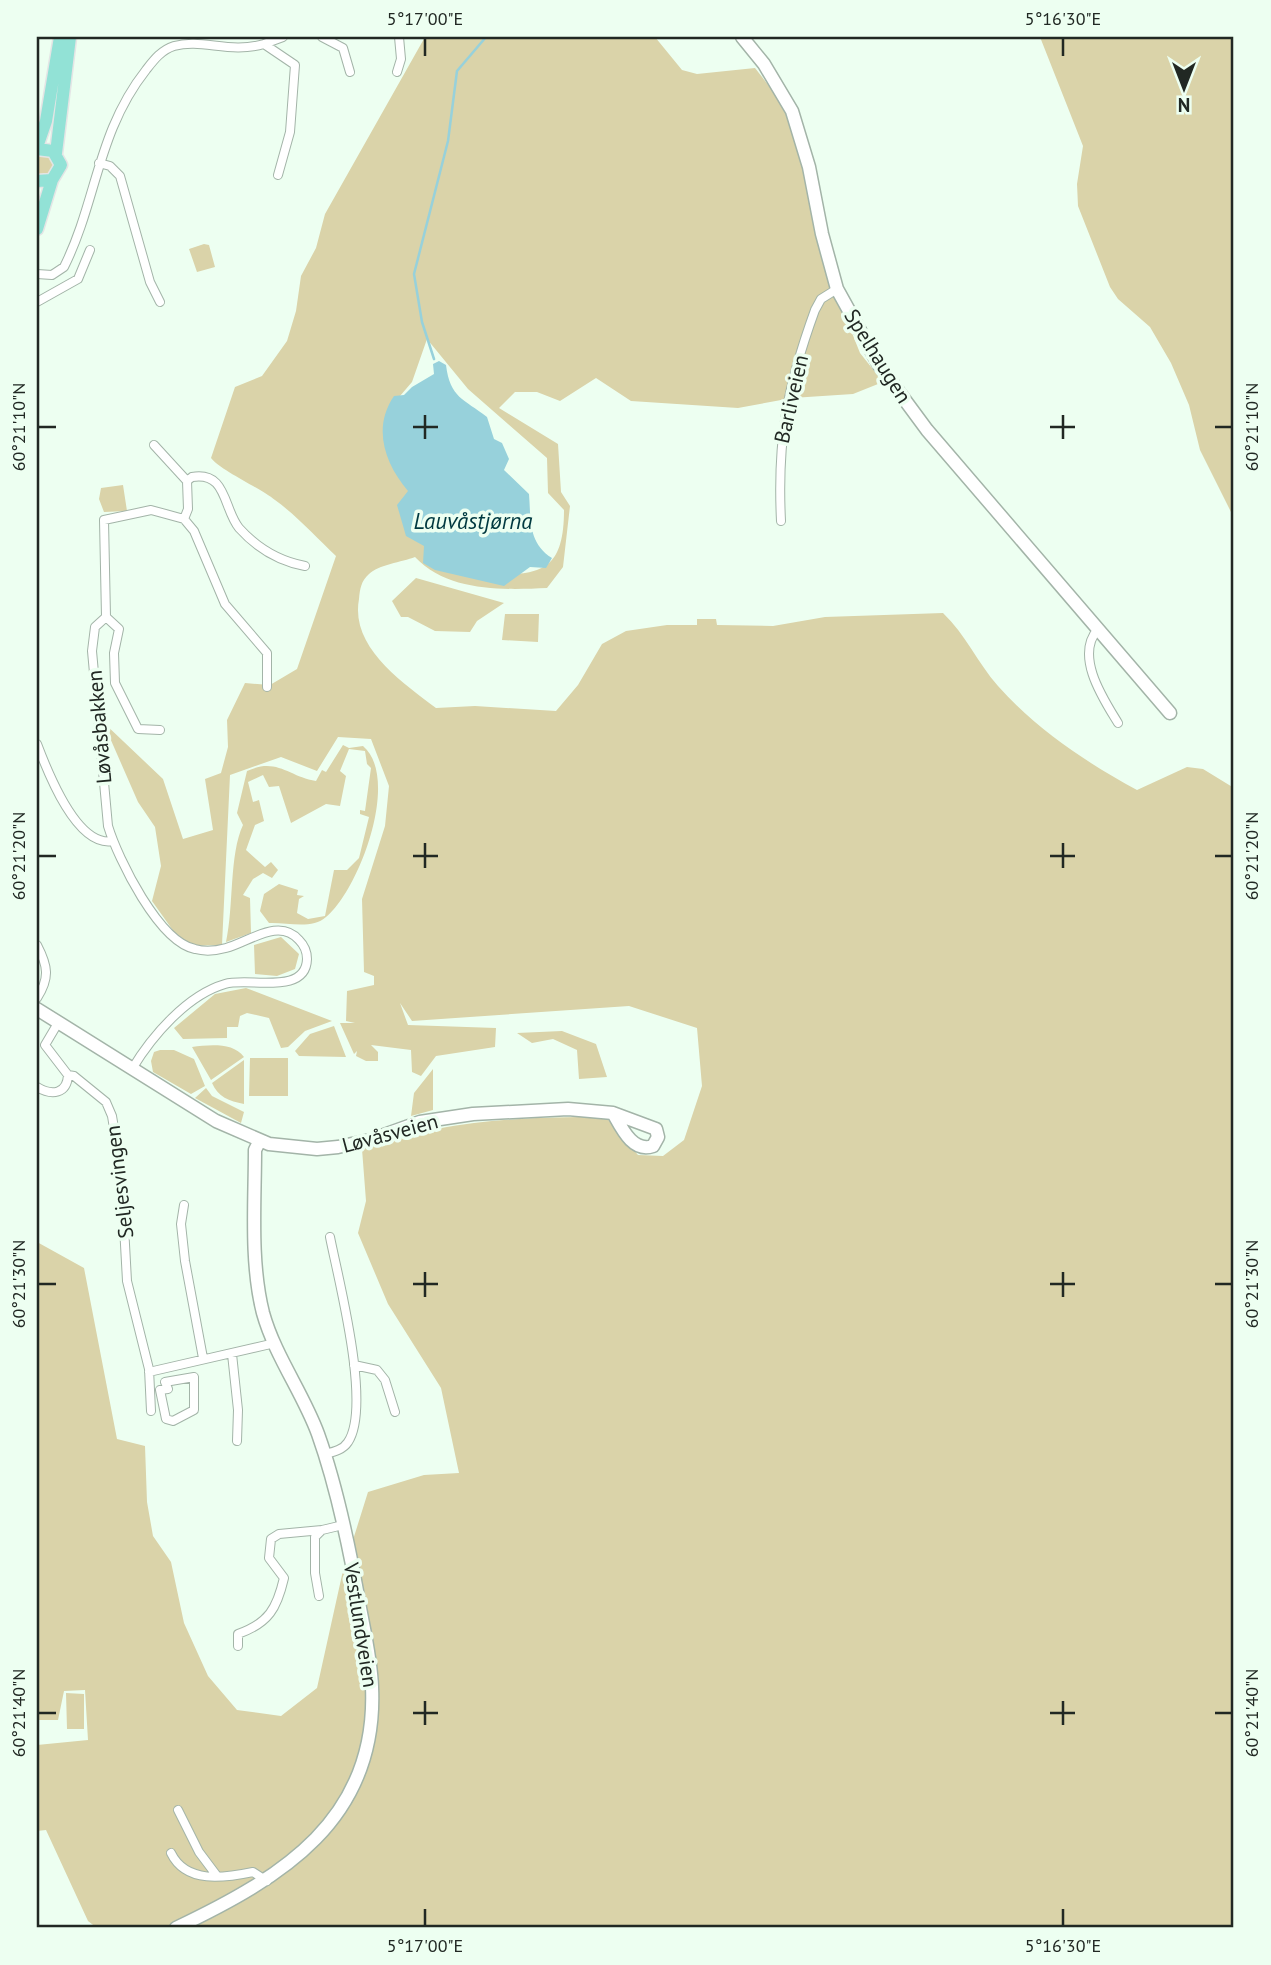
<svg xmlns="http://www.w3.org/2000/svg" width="1271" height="1965" viewBox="0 0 1271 1965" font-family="'PT Sans',sans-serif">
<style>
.green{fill:#dad3a9;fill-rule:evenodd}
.water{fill:#97d1db}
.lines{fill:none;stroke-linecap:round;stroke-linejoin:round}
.stream{stroke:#97d1db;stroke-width:2.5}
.street-casing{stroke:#a3b4a8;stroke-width:10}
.secondary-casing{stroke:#a3b4a8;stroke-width:15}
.primary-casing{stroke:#e4e5e5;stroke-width:15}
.street{stroke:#fff;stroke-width:8}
.secondary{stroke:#fff;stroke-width:12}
.primary{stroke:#92e2d6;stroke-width:12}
.ticks{fill:none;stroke:#212823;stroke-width:2.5}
.labels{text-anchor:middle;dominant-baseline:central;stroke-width:7;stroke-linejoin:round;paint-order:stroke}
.street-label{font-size:21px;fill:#212823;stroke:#edfff1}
.water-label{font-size:23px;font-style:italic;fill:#003940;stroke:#edfff1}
.neatline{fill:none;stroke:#212823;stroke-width:2.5}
.ticks-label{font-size:18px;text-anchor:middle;fill:#212823}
</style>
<rect width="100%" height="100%" fill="#edfff1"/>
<path class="green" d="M425,37h230l27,33 15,4 58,-6 38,49 37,161 30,75 23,29 -30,12 -61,4 -54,10 -107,-7 -35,-23 -36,23 -23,-9h-22l-16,16 59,36 3,48 9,14 -7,61 -16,21c-44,2 -99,4 -132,-31 -13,5 -37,8 -46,17 -8,7 -9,15 -10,25 -9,48 43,83 77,109l39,-2 81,5 22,-26 24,-41 24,-13 41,-6h30v-6h19l1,6 56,1 52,-9 118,-4c23,22 34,49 55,73 38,43 89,77 139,104l50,-23 16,2 31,19v1140h-1137l-9,-7 -42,-91 -9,1v-86l51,-5 -3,-50 -21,1 -6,29h-21v-478l47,26 33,171 28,7 2,56 6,34 18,26 13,61 24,53 29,34 44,6 36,-28 25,-113 26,-83 56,-17 35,-2 -18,-85 -53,-84 -30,-71 8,-32 -4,-52c87,-29 153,-32 244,-32l32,38 25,1 21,-16 18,-54 -5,-58 -68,-22 -217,15 -12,-18 8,22 88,3 -1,19 -59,9 -15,20 -9,-4 -1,-22 -40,-5 7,7v9h-12l-10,-5 1,-5 -3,3 -14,-31h15l-9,-2 1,-30 27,-6v-9l-10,-4 -2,-73 23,-73 4,-40 -18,-47 -33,-2 -21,34 -36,-14 -51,18 -8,170 -38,1 -32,-45 9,-35 -6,-39 -17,-25 -35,-80 60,57 20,60 30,-9 -8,-51 16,-6 7,-26 -1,-27 18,-37 25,2 27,-16 39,-113c-20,-19 -39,-40 -61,-56 -15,-12 -55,-30 -64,-42l24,-71 27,-11 25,-35 9,-30 5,-35 15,-28 9,-34zM427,339l41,50 79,69 1,35 16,17c0,70 -31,63 -87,66l-89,-166 24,-28z
M1040,37h194v481l-34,-68 -11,-45 -18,-42 -21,-36 -32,-28 -8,-12 -32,-81 -1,-22 6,-38z
M45,152l10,11 -6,13 -12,-1v-21z
M204,244l5,1 6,22 -18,5 -8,-23z
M123,485l4,26 -23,1 -5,-13 2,-11z
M416,578l88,25 -27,18 -7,11 -35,-1 -27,-14h-7l-9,-16z
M505,614h34l-1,28 -36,-2z
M343,745l6,3 14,-2c38,32 -4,144 -37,171 -14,13 -40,5 -57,6l-9,-12 4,-17 15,-10 19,6 -1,5 7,1 -5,3 -2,14 11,6 17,-3 9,-46h13l12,-12 10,-41 -9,-3v-4l5,1 6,-43 -4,-4 -2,-13 -16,-2 -9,22 6,5 -6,30 -14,-2 -35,19 -12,-37 -10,1 -6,-12 -15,7 5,20 6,-2 5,21 -9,4 -9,25 19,17 6,-5 7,8 -6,8 -9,-5 -10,6 -10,16 7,3 1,35 -25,9c8,-36 3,-87 17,-117l-6,-12 10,-42c30,-14 42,6 69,10l6,-11 4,2z
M281,937l18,17 -4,15 -18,7 -22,-2 -1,-29z
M246,988l86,33 -27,10 -17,16 -7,1 -12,-30 -22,-5 -7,3 -2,11h-11v11l-44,1 -9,-11 41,-34z
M334,1026l12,31 -47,-1 -4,-5 15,-17z
M562,1031l34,13 11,33 -28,2 -2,-29 -24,-11 -21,4 -15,-10z
M192,1047c17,-2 41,-5 52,10l-33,23z
M160,1050h14l20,9 11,27 -14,8 -38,-22 -2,-11 3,-9z
M250,1058h38v38h-39z
M244,1060v44c-15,-3 -26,-7 -32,-21z
M433,1069v41l-22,6 3,-23z
M206,1088l6,8 32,16 -3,11 -46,-25z
M66,1693l18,1v35h-17z"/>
<path class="water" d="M439,361l7,4c4,33 18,34 41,52l7,22 8,4 7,16 -5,11 25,24c2,26 -1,49 23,64l-6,10 -16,-1 -26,19 -69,-16 -12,-7 1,-17 -18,-10 -9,-31 11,-14c-23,-27 -36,-63 -14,-95l10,-1 8,-8 22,-13 -1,-10z"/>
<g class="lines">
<path class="stream" d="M434,359l-12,-37 -8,-48 34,-133 9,-70 29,-34"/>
<defs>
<path id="street" d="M322,37l21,11 7,24
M264,44l19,-7
M397,72l4,-13 -2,-22
M99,163l11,3 10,10 30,106 10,20
M37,274l15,1 12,-8c33,-66 33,-135 82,-197 7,-9 15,-20 28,-24 28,-8 55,8 90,-2l31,21 -5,67 -12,43
M37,302l41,-23 12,-29
M154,445l33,36
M184,519l10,12 31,73 42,49v34
M781,521c-4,-82 6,-134 34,-211l6,-11 16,-10
M106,617l-11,10 -3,24 16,175c10,33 51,116 87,123 11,3 20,2 31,-1 23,-6 53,-31 73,-8 5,5 8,12 8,19 -1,37 -59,18 -82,25 -38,11 -73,52 -93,85
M106,617l-2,-97 47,-10 33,9 4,-10 -1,-28 5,-4c35,-6 31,31 47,51 18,20 39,33 66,38
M106,617l13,12 -5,24 1,30 23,46 22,1
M1098,629c-24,27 6,71 20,94
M37,744c11,29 40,104 76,97
M37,945c11,21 13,33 0,53
M58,1023l-13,22 23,30 6,1 32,26 6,14 9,55 6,110 22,88 2,42
M37,1087c15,9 30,7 31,-12
M184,1205l-3,19 4,37 18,97
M232,1354l6,56 -1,31
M354,1365l23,5 8,10 10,32
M149,1372l126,-29
M194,1377v33l-21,11 -7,-2 -6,-29 8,-1 -3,-7z
M325,1454c8,-2 18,-4 23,-12 24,-36 -10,-164 -18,-205
M319,1596l-4,-23v-36l7,-7 21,-5
M238,1646v-12c31,-11 39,-26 46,-56l-15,-20 2,-19 8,-5 43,-4
M178,1810l21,42 18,24
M171,1853c15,31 53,25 82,19l14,9"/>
<path id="secondary" d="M742,37l22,27 28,47 17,56 13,67 15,55 42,76 48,65 243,283
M37,1009l179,112 53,23 48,5 21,-2 32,-7 50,-18 53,-8 95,-5 45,4 43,16 2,8 -5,9c-20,7 -31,-17 -40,-33
M176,1928c105,-50 202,-108 196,-241 -1,-27 -7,-53 -12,-79 -10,-58 -22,-118 -42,-174 -15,-41 -43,-78 -55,-121 -13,-51 -8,-111 -8,-163l4,-8"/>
<path id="primary" d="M37,147l9,-26 14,-84
M37,149l16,2 8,14 -9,15 -15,1
M56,153l14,-116
M37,229l15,-49"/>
</defs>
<use href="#street" class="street-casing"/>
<use href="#secondary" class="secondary-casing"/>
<use href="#primary" class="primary-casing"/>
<use href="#street" class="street"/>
<use href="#secondary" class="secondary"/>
<use href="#primary" class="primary"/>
</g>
<path class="ticks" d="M425,38v18M1063,38v18M425,415v24M1063,415v24M38,427h18M413,427h25M1050,427h25M1215,427h17M425,843v25M1063,843v25M38,856h18M413,856h25M1050,856h25M1215,856h17M425,1272v25M1063,1272v25M38,1284h18M413,1284h25M1050,1284h25M1215,1284h17M425,1701v24M1063,1701v24M38,1713h18M413,1713h25M1050,1713h25M1215,1713h17M425,1909v17M1063,1909v17"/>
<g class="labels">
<g class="street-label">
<text transform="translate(878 356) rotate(58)">Spelhaugen</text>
<text transform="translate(791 399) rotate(-77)">Barliveien</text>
<text transform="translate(99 727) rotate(-95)">Løvåsbakken</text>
<text transform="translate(390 1133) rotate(-15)">Løvåsveien</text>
<text transform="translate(119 1182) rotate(-97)">Seljesvingen</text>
<text transform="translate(361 1625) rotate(81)">Vestlundveien</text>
</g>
<g class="water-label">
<text x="473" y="520">Lauvåstjørna</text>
</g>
</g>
<rect width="1271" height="1965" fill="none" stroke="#edfff1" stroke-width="77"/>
<g transform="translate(1184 88) rotate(180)" stroke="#edfff1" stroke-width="5" paint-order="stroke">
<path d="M0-5L12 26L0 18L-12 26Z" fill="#212823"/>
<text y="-10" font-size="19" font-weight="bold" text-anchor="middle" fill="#212823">N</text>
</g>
<rect x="38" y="38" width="1194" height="1888" class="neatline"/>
<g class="ticks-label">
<text x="425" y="25">5°17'00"E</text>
<text x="1063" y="25">5°16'30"E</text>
<text transform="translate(1252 427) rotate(-90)" y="6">60°21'10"N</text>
<text transform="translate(19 427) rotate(-90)" y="6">60°21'10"N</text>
<text transform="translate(1252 856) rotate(-90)" y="6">60°21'20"N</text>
<text transform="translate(19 856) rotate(-90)" y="6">60°21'20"N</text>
<text transform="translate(19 1284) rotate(-90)" y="6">60°21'30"N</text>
<text transform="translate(1252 1284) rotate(-90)" y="6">60°21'30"N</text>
<text transform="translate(19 1713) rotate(-90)" y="6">60°21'40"N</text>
<text transform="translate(1252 1713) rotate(-90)" y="6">60°21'40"N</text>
<text x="425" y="1952">5°17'00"E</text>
<text x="1063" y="1952">5°16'30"E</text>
</g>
</svg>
